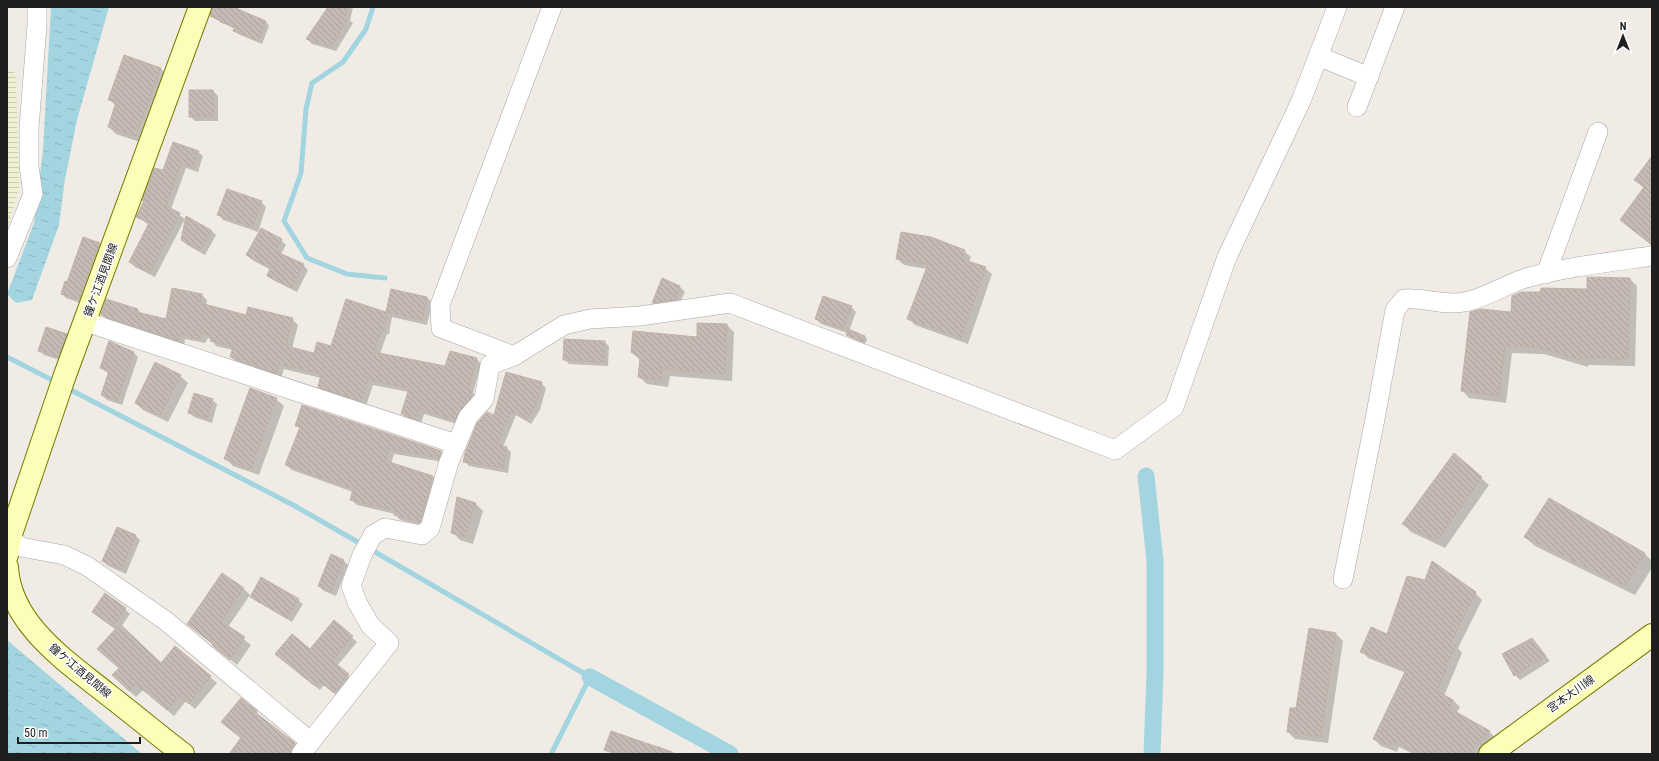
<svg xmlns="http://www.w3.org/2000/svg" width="1659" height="761" viewBox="0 0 1659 761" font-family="'Roboto Condensed','Noto Sans JP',sans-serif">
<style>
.farmland{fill:url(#farmland-rules)}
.water{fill:url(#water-ripples)}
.shadow{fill:#0003}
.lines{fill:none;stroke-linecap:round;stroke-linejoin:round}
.stream{stroke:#a3d5e0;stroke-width:5}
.canal{stroke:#a3d5e0;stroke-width:17}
.building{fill:url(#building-back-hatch);stroke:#c3b2a6}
.minor-casing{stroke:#a6a6a6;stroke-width:20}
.secondary-casing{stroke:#737c00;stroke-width:24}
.minor{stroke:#fff;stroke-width:19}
.secondary{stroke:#fcfdb6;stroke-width:22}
.labels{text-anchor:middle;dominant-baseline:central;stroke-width:3;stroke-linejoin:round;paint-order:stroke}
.street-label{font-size:11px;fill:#1f1f1f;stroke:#fff}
</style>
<defs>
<pattern id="farmland-rules" width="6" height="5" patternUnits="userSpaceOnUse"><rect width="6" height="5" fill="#eff0cf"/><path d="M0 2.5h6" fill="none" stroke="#cccdb1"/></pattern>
<pattern id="water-ripples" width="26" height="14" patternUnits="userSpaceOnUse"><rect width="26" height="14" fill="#a3d5e0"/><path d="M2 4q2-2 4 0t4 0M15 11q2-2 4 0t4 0" fill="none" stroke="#8cb6c0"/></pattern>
<pattern id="building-back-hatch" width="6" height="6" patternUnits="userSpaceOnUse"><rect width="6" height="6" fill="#c5bbb4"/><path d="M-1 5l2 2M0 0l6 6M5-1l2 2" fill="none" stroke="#a9a09a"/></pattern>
</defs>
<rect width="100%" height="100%" fill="#f0ece5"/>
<path class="farmland" d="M7,70l9,3 3,115 -11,38z"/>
<path class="water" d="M51,7h58l-32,113 -12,59 -6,46 -27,75 -16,3 -9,-9 27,-71 9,-73z
M7,640l135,114h-135z"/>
<path class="shadow" d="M212,7h25l4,5 25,10 3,4 -7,18 -24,-10 -3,-5 -20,-10 -4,-3z
M328,7h25l-3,14 3,2 -17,28 -24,-7 -5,-5z
M160,68l7,7 -24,68 -27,-9 -7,-7 7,-21 -7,-7z
M213,91l5,5v25h-23l-5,-5z
M198,152l5,4 -5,16 -12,-4 -15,41 14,10 -30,58 -20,-10 -5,-5 19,-37 -11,-8 25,-45z
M1652,157v89l-30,-26 22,-32 -8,-8z
M261,202l5,5 -8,25 -35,-12 -4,-5z
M186,217l25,13 5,5 -11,20 -18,-10 -5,-5z
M281,240l5,5 -5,9 22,11 5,5 -11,22 -24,-12 -5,-4 3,-6 -19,-10 -5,-5z
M100,244l4,4 -21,56 -17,-6 -4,-4z
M964,251l7,6 -2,5 16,6 7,6 -24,70 -53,-19 -6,-6 18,-50 -23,-4 -7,-6z
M1630,279l7,7 -2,80 -47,-1v2l-44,-13 -32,-1 -6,50 -37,-5 -7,-8 50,-77 29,-20 47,-3z
M663,280l17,7 5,5 -6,12 -22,4 -4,-5z
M391,290l36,7 5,6 -5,22 -35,-8 -3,17h-2l-7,20 66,13 30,-9 5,6 -8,29 4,4 -17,28 -36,-11 -3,10 -13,-5 -6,-5 7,-22 -36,-7 -7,21 -42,-14 -5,-5 2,-9 -37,-9 -3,9 -45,-16 -5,-5 2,-7 -17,-4 -5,-7 -3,-1 -3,5 -20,-4 -1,7 -76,-26 -6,-5 36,-5 4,4 25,6 35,-25 5,5 -1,6 41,10 45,3 6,6 -6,24 23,5 16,-7 55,-34z
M851,307l5,5 -7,19 16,6 2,2 -2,5 -16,-7 -1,-4 -27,-9 -5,-5z
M727,325l7,7 -2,49 -62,-5 -2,11 -21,-3 -8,-7 2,-16 -9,-9 66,-14z
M66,334l5,5 -8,22 -19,-6 -5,-5z
M604,342l5,4 -1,20 -39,-2 -5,-5z
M133,352l5,5 -16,48 -15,-5 -5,-5 7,-21 -8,-6z
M180,376l8,7 -20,39 -25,-12 -7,-7z
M541,383l5,5 -6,22 -9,14 -15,-9 -13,32 4,1 4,4 -3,21 -39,-7 -5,-5 30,-45z
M276,399l8,7 -25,69 -26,-9 -8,-8z
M212,400l5,4 -5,19 -18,-6 -5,-5z
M297,426l144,26 5,5 -2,5 -50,-8 -3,10 42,13 5,5 -13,44 -25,-6 -5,-6 -38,-9 -6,-5 2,-8 -61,-22 -6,-5 14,-36z
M1481,478l8,7 -44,63 -34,-16 -8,-8z
M1550,499l95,55 7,7v7l-17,27 -100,-49 -10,-9z
M476,504l7,7 -10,33 -13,-4 -8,-8z
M136,536l4,4 -14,34 -18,-8 -5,-5z
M343,560l5,5 -12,31 -12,-5 -5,-5z
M243,588l8,8 47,4 5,4 -11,18 -36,-21 -6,-6 -22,32 23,18 -14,20 -49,-41z
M1475,593l7,7 -24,48 4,5 -18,43 9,4 7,7 -4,7 34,18 6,7 -15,15h-68l-14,-7 -2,5 -16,-6 -7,-7 32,-66 -38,-15 -6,-7 26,-16z
M125,609l5,5 -9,13 40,37 14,-17 42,36 -22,26 -9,-8 -12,15 -31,-26 -7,7 -16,-15 -4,-52 -23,-18z
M335,622l22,20 -20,24 16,14 -14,17 -15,-12 -4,5 -39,-32 29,-7z
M1309,630l27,4 7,7 -15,102 -33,-4 -7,-7 9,-22z
M1537,645l13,16 -30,19 -5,-5z
M256,712l6,7 33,25 6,6 -2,4h-69z
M658,746l19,8h-55l35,-6z"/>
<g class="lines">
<path class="stream" d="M373,7l-7,22 -23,33 -31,21 -6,26 -5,64 -17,48 23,37 40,16 38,4
M7,357l51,26
M67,388l228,118 68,39
M370,549l220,128 -39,77"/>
<path class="canal" d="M1146,476l9,85v112l-3,81
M590,677l140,77"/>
</g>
<path class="building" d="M212,7h21l33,14 -8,20 -25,-10 2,-4 -15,-5 1,-2 -11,-4z
M328,7h19l-1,10 2,1 -17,29 -25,-8z
M124,55l37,13 -25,68 -28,-9 8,-25 -8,-2z
M189,90h24l1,26 -25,1z
M173,142l26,9 -6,17 -12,-4 -15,42 14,7 -30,60 -21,-11 20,-39 -13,-6 8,-16 -2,-1 12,-32 9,2z
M1652,156v89l-32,-25 24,-33 -10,-7z
M227,189l35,12 -9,26 -36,-12z
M186,216l25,14 -11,20 -19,-10z
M261,228l21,11 -7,12 29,13 -12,24 -25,-12 3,-8 -24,-13z
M901,232l30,5 34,13 -3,9 24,8 -25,71 -54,-19 21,-55 -32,-5z
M83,237l17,6 -21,57 -18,-6 4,-13 2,1z
M1587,277l43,1 -2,81 -47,-1v2l-45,-13 -31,-1 -6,50 -38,-5 9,-79 11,-3 30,3 1,-16 9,-4h19l1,-4 46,1z
M662,278l18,8 -5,14 -23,3z
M172,288l30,6 -2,9 46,12 2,-8 45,11 -7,28 28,7 3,-11 14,4 15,-47 40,13 5,-23 36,8 -5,23 -35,-8 -3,18 -2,-1 -8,23 71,14 5,-15 27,7 -9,32 4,1 -2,8 -10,11 -5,10 -36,-11 -3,10 -15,-5 8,-26 -41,-8 -7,21 -43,-14 3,-13 -42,-10 -3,9 -46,-16 3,-10 -23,-6 1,-4 -9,-4 -3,6 -19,-5 -2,7 -77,-26 5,-16 32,10 -1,3 29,7z
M823,296l29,10 -9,23 -28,-10z
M697,323l30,1 -2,50 -63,-5 -1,11 -23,-3 2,-19 -9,-6 2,-21 64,6z
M46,327l21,7 -9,23 -20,-6z
M848,329l17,7 -2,6 -17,-7z
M564,339l41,2 -1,21 -41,-2z
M109,341l25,11 -17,49 -16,-6 8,-24 -9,-3z
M155,362l26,13 -21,41 -25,-13z
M506,372l36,10 -6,23 -10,15 -15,-9 -14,34 10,2 -4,21 -40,-6 2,-9 12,-30 10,-11 7,3z
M250,388l27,10 -26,71 -27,-10z
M194,393l19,6 -6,19 -19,-5z
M302,405l139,46 -2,7 -50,-9 -3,12 47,15 -13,46 -26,-7 1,-4 -45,-11 3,-11 -68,-24 15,-38 -5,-1z
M1454,453l28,24 -45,64 -35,-17z
M457,497l19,6 -11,34 -14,-4z
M1549,498l96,55 -20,33 -101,-49z
M117,527l19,8 -15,34 -19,-8z
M331,554l13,6 -13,32 -13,-6z
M1432,561l44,31 -25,51 5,2 -19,46 16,9 -4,8 41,23 -22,23h-49l-27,-13 -2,5 -17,-7 33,-69 -46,-18 11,-25 16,7 20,-58 18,4z
M222,573l22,15 -23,33 24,16 -15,23 -18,-15 1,-1 -26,-20z
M261,577l38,22 -12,19 -37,-21z
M105,593l21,15 -13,19 -21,-15z
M334,620l19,16 -21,25 17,13 -15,19 -15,-12 -4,5 -40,-32 17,-20 18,15z
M120,624l41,39 14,-17 36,30 -22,28 -10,-8 -12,14 -31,-26 -7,7 -17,-16 7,-7 -22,-19z
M1309,628l27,5 -15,104 -34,-5 3,-24h6z
M1532,638l14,18 -32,20 -12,-22z
M241,698l16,13 -1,2 39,30 -5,11h-61l12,-16 -20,-16z
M611,731l61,21 -1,2h-56l-11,-4z"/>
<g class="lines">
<defs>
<path id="minor" d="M1318,56l51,21
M1357,107l38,-100
M7,258l26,-64 -4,-28v-38l8,-103v-18
M1546,274l52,-142
M86,322l370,122
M514,356l-73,-28 -1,-23 112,-298
M7,536l14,11 43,8 23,11 79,55 145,121
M1343,579l32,-160 20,-109 9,-11c19,-2 40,7 60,3 20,-3 42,-18 62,-24 41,-11 84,-16 126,-22
M301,754l88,-111 -19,-18 -12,-21 -7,-18 11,-31 11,-20 12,-7 37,7 8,-7 19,-66 19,-45 16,-18 6,-34 24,-9 50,-31 26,-6 50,-3 90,-13 385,147 59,-43 53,-150 74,-156 36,-94"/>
<path id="secondary" d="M7,555l3,-18 55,-162 135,-368
M7,567c3,57 58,93 99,126 26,20 51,41 77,61
M1490,754l162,-119"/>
</defs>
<use href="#minor" class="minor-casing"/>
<use href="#secondary" class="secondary-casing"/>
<use href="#minor" class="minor"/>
<use href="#secondary" class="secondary"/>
</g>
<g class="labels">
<g class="street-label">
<text transform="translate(101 280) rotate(-70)">鐘ケ江酒見間線</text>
<text transform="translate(80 671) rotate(40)">鐘ケ江酒見間線</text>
<text transform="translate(1571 694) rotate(-36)">宮本大川線</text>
</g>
</g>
<rect width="1659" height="761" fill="none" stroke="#1f1f1f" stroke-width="16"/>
<g transform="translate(1623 36)" stroke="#ffffff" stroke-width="3" paint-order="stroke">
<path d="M0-3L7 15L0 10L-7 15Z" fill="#1f1f1f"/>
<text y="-6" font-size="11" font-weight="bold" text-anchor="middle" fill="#1f1f1f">N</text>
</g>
<path d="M18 737v6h122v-6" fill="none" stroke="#1f1f1f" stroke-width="2"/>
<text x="24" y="737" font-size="12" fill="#1f1f1f" stroke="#ffffff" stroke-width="3" paint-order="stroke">50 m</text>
</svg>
